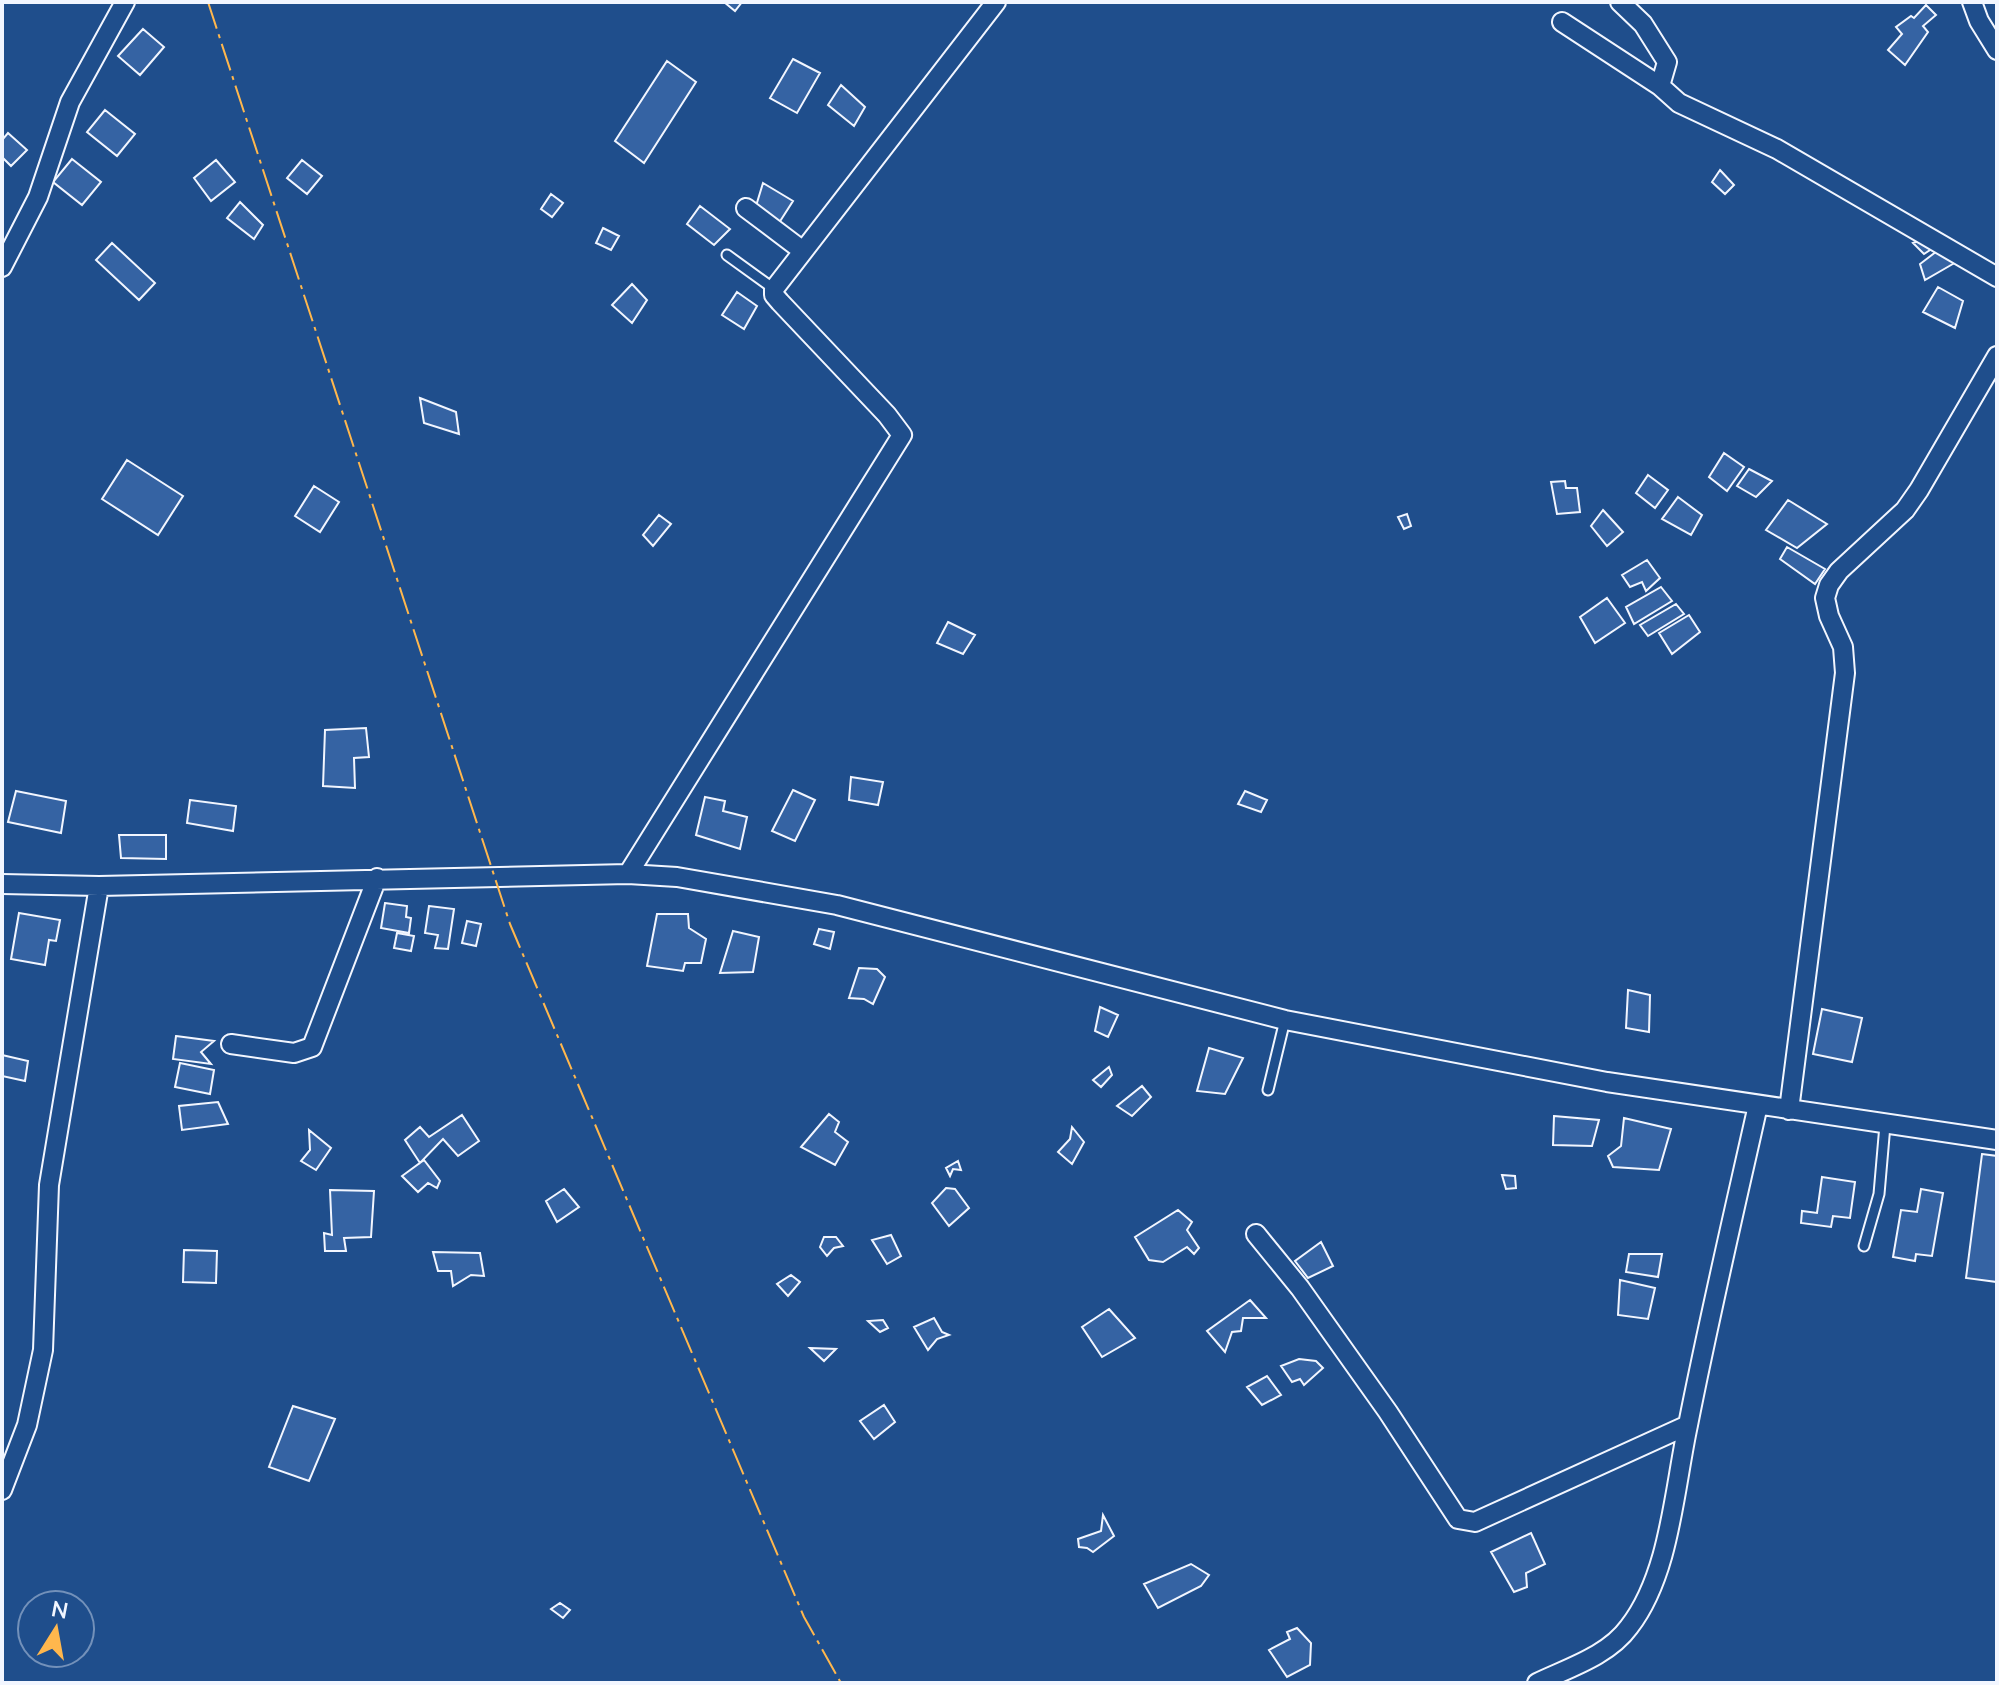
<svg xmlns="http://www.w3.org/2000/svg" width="1999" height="1685" viewBox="0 0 1999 1685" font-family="'Nunito Sans',sans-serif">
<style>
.building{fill:#3563a3;stroke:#f2f6ff;stroke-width:2}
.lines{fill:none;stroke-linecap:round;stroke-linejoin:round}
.lane-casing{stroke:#f2f6ff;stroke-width:13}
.street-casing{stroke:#f2f6ff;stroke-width:22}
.lane{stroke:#1f4e8c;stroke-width:9}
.street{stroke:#1f4e8c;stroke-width:18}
.power{stroke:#ffb74d;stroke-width:2;stroke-dasharray:28 6 4 6;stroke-linecap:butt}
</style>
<rect width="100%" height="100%" fill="#1f4e8c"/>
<path class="building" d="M724,2h18l-7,9z
M1926,5l10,10 -13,11 5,6 -23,33 -17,-15 14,-16 -6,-7 15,-11 3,2z
M143,29l21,18 -24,28 -22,-19z
M793,59l27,14 -23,40 -27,-15z
M667,61l29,21 -52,81 -29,-22z
M841,85l24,22 -11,19 -26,-21z
M105,110l30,24 -18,22 -30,-24z
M8,133l19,17 -16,16 -9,-9v-17z
M72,159l29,23 -19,23 -29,-23z
M216,160l19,22 -24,19 -17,-23z
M302,160l20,16 -15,18 -20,-16z
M1720,170l14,15 -9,9 -13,-12z
M763,183l30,18 -16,25 -21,-20z
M551,194l12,9 -11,14 -11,-8z
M240,202l23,23 -9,14 -27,-21z
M700,206l30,23 -16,16 -27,-21z
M603,228l16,8 -8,14 -15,-7z
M1925,239l8,9 -9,6 -11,-11z
M112,243l43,40 -16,17 -43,-40z
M1941,248l17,13 -33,19 -5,-16z
M632,284l15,16 -15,23 -20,-18z
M1938,287l25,14 -8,27 -32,-16z
M737,292l20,14 -13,23 -22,-14z
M420,398l36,14 3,22 -35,-11z
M1724,453l20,14 -17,24 -18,-14z
M127,460l56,36 -25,39 -56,-36z
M1749,469l23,12 -16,16 -19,-11z
M1648,475l20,15 -13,18 -19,-15z
M1565,481l1,7h11l3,24 -23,2 -6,-32z
M314,486l25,16 -19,30 -25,-16z
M1678,497l24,18 -11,20 -29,-16z
M1788,500l39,24 -30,24 -31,-18z
M1603,510l20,22 -16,14 -16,-20z
M1407,514l4,12 -7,3 -6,-12z
M659,515l12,9 -18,22 -10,-11z
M1787,547l38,22 -10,15 -35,-25z
M1647,560l13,18 -14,13 -4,-9 -12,5 -8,-12z
M1661,587l11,14 -38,23 -8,-17z
M1607,598l18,25 -30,20 -15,-26z
M1676,604l8,10 -36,22 -8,-11z
M1689,615l11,17 -28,22 -13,-21z
M948,622l27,13 -12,19 -26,-11z
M366,728l3,29 -15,1 1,30 -32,-2 2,-56z
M851,777l32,5 -5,23 -29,-5z
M793,790l22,10 -20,41 -23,-10z
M16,791l50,10 -5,32 -53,-11z
M1245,791l22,9 -6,12 -23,-8z
M705,797l20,4 -2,10 24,6 -7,32 -44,-14z
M190,800l46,6 -3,25 -46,-8z
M119,835h47v24l-45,-1z
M385,903l22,3 -1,11 5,1 -2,15 -28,-5z
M429,906l25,3 -6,40 -13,-1 3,-13 -13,-2z
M19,913l41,7 -4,21 -7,-1 -4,25 -34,-6z
M657,914h31l1,14 17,11 -5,24h-16l-2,8 -36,-5z
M467,921l14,3 -5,22 -14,-3z
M819,929l15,3 -4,17 -16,-5z
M733,931l26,6 -6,35 -33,1z
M397,933l17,3 -3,15 -17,-3z
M859,968l18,1 8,8 -12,27 -9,-5 -15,-1z
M1628,990l22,5 -1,37 -23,-4z
M1100,1007l18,8 -10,22 -13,-6z
M1822,1009l40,9 -10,44 -39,-8z
M176,1036l38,5 -13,11 10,12 -38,-5z
M1209,1048l34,10 -18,36 -28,-3z
M2,1055l26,6 -3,20 -23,-5z
M180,1063l34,7 -4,24 -35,-7z
M1109,1067l3,8 -11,12 -8,-7z
M1142,1086l9,11 -19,19 -15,-10z
M218,1102l10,22 -46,6 -3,-24z
M829,1114l10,8 -4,10 13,10 -13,23 -34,-18z
M462,1115l17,26 -21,15 -15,-17 -23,24 -15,-23 15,-13 9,10z
M1554,1116l45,4 -7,26 -39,-1z
M1624,1118l47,11 -12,41 -46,-3 -5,-11 13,-10z
M1072,1127l12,15 -12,22 -14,-12 12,-13z
M309,1130l22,18 -15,22 -15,-9 9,-11z
M1982,1154l15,2v126l-31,-4z
M424,1160l16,21 -3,7 -9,-5 -10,9 -16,-16z
M958,1161l3,9 -8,-1 -3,7 -4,-8z
M1502,1175l13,1 1,12 -10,1z
M1822,1177l33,5 -5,36 -17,-2 -2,11 -30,-4 1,-12 15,2z
M946,1188l9,1 14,19 -20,18 -17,-23z
M564,1189l15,18 -22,15 -11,-21z
M1921,1189l22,4 -11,63 -16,-2 -1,7 -22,-4 8,-47 16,2z
M330,1190l44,1 -3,46 -27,1 2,13h-21l-1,-18 8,2z
M1178,1210l14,12 -5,8 12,18 -5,6 -7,-7 -24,15 -14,-2 -14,-23z
M891,1235l10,21 -14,8 -15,-24z
M824,1237h12l7,9 -9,2 -7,8 -7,-9z
M1321,1242l12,24 -25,12 -13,-17z
M184,1250l33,1 -1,32 -33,-1z
M433,1252l47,1 4,23 -13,-1 -18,11 -2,-15h-13z
M1629,1254h33l-4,23 -32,-5z
M791,1275l9,7 -12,14 -11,-12z
M1620,1280l35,8 -7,31 -30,-4z
M1250,1300l16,18h-23l-2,13 -9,1 -7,20 -18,-21z
M1109,1309l26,29 -33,19 -20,-30z
M934,1318l8,14 7,3 -12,4 -9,11 -14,-23z
M883,1320l5,8 -8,4 -12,-11z
M810,1348l26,1 -12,12z
M1299,1359l17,2 7,7 -19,17 -4,-6 -8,3 -11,-16z
M1267,1376l14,19 -19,10 -15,-18z
M884,1405l11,17 -21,17 -14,-18z
M293,1406l42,13 -26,62 -40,-14z
M1103,1515l11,21 -21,16 -6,-4 -8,-1 -1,-8 23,-8z
M1531,1533l14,31 -19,9 1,14 -13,5 -23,-40z
M1191,1564l18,11 -8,11 -43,22 -14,-24z
M560,1603l10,7 -7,8 -12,-9z
M1297,1628l14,15 -1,22 -23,12 -18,-27 21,-11 -3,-7z"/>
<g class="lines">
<defs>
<path id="lane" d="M727,255l47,34
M1268,1090l17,-70
M1864,1246l15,-52 6,-69"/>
<path id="street" d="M1620,2l23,22 24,38 -7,24
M1972,2l7,19 18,29
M1562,22l98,64 19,17 98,46 220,128
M746,208l57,43
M2,267l36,-70 32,-95 55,-100
M628,874l274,-439 -15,-20 -107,-113 -6,-7v-6l222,-287
M2,884l97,2 529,-12 49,3 160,28 448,115 322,62 390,58
M231,1044l63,9 18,-6 65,-169
M1789,1110l56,-437 -2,-26 -14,-31 -4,-18 4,-13 10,-14 66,-61 14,-20 78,-134
M1256,1234l44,54 88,124 70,107 17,3 213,-97
M2,1490l25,-65 16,-75 6,-165 50,-299
M1537,1683c31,-15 71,-27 92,-56 41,-53 45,-137 59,-202 21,-107 46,-213 70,-320"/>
</defs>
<use href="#lane" class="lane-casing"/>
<use href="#street" class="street-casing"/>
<use href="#lane" class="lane"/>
<use href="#street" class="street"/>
<path class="power" d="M208,2l302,922 294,693 37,66"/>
</g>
<rect width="1999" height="1685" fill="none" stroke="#f2f6ff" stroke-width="8"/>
<g transform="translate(56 1629) rotate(11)"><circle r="38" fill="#1f4e8c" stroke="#7391ba" stroke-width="2"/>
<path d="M0-6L14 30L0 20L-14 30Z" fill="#ffb74d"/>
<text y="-12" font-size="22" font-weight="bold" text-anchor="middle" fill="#f2f6ff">N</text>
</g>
</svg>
